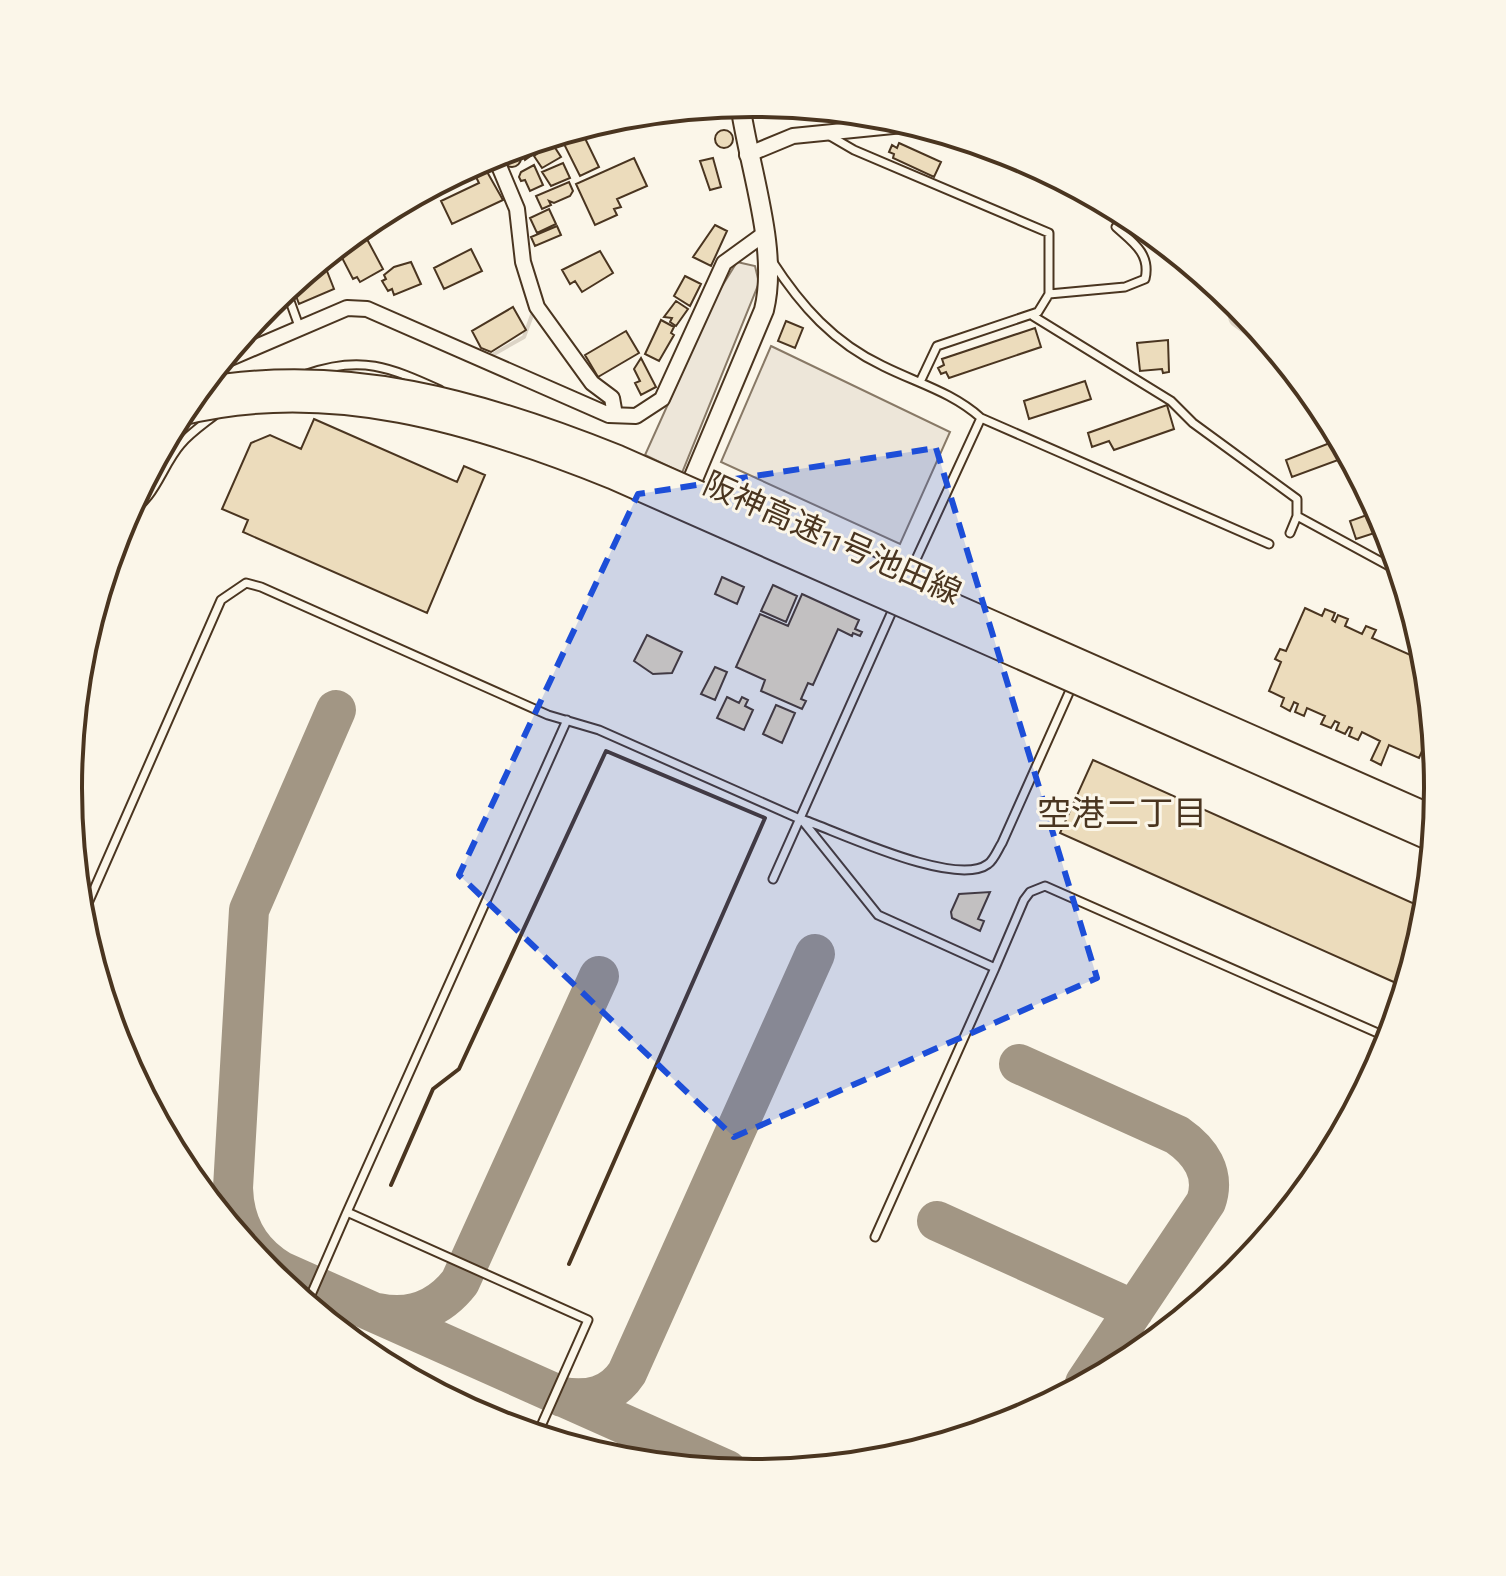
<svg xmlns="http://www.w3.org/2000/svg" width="1506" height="1576" viewBox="0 0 1506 1576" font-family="'Alegreya Sans','Noto Sans JP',sans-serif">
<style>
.green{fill:#ede6d9;stroke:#887966;stroke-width:2}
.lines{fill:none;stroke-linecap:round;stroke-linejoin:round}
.stream{stroke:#dcd4c6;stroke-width:4}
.river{stroke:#dcd4c6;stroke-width:26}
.taxiway{stroke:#a29684;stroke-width:40}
.building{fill:#ecdcbc;stroke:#4a3520;stroke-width:2}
.lane-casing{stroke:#4a3520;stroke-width:11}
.street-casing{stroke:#4a3520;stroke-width:18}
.secondary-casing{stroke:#4a3520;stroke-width:22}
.lane{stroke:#fbf6e9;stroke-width:7}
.street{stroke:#fbf6e9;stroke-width:14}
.secondary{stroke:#fbf6e9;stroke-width:18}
.highway-bridge-casing{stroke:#4a3520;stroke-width:28;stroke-linecap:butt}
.highway-bridge{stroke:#fbf6e9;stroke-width:24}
.wall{stroke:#4a3520;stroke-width:4}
.marked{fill:#1d4ed8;fill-opacity:0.2;stroke:#1d4ed8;stroke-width:6;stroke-dasharray:16 10;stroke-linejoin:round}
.labels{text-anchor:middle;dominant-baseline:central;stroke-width:6;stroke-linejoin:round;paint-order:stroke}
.street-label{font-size:32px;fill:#4a3520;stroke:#fbf6e9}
.neighbourhood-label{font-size:34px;fill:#4a3520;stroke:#fbf6e9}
.rim{fill:none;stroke:#4a3520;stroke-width:4}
</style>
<rect width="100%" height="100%" fill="#fbf6e9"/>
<path class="green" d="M737,262l18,4 4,17 -77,190 -37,-18 74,-164z
M771,346l179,86 -50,112 -179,-82z"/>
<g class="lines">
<path class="stream" d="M1230,298l11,18
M494,354l30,-17 8,-22"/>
<path class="river" d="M1241,316l17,12"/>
<path class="taxiway" d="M1019,1064l158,71c23,16 39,38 29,67l-121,181
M233,1188c1,36 17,65 48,83l446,199
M228,1214l5,-26 16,-278 87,-200
M937,1221l197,89
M378,1313c33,7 62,-5 82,-31l139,-306
M562,1397c26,4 49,0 65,-24l188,-419"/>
</g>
<path class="building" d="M580,128l19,39 -19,9 -21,-42z
M715 139a9 9 0 1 1 18 0a9 9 0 1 1-18 0Z
M533,142l6,8 -14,10 -5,-14z
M552,143l9,14 -19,11 -8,-12z
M899,143l42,19 -7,15 -41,-19 1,-4 -5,-2 3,-7 5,3z
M503 158a9 9 0 1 1 18 0a9 9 0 1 1-18 0Z
M634,158l13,28 -30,13 4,8 -7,2 3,6 -22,10 -19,-41z
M713,158l8,29 -11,3 -10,-29z
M563,163l7,15 -19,8 -9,-14z
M534,165l9,20 -13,6 -5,-11 -4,1 -2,-4 2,-5z
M486,170l17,30 -51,24 -11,-23 38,-18 -4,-8z
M569,182l4,9 -3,5 -16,7 -5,-2 2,4 -9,4 -6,-13z
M549,209l7,15 -19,9 -7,-15z
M715,225l12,6 -16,35 -18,-9z
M557,226l4,9 -26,11 -4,-9z
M361,228l22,41 -23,13 -3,-5 -4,2 -16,-31z
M471,249l11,22 -38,18 -10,-21z
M600,251l13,22 -31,19 -7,-11 -5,3 -8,-14z
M411,262l10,22 -27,11 -2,-6 -4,2 -6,-10 4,-2 -2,-4 10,-8z
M325,266l9,23 -35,15 -7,-19z
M685,276l16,8 -11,22 -16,-10z
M676,301l12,8 -12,17 -6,-4 2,-4 -8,-1z
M513,307l13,23 -35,22 -10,-4 -9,-17z
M661,320l13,7 -3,6 3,2 -15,26 -14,-7z
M786,321l17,7 -8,20 -17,-7z
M1035,328l6,19 -92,31 -3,-6 -5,2 -3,-6 6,-3 -2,-6z
M626,331l13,22 -41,24 -13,-22z
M1168,340l1,32 -6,1 -1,-4 -22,2 -3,-28z
M641,358l15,29 -15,8 -6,-12 5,-2 -6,-12z
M1085,381l6,18 -62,20 -5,-18z
M1167,405l7,24 -60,21 -5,-9 -17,6 -4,-14z
M314,419l143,63 7,-16 21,9 -58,138 -184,-81 5,-12 -26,-11 29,-66 19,-8 31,14z
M1340,439l9,17 -57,21 -6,-17z
M1378,511l9,18 -31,10 -6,-18z
M722,577l22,10 -7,17 -22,-10z
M773,585l24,11 -11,26 -25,-11z
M802,594l57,26 -4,9 7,3 -2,4 -7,-3 -1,3 -14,-7 -25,56 -5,-2 -7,16 5,2 -4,8 -41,-18 4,-11 -29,-13 24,-53 28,12z
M1305,608l17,8 3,-7 10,4 -3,7 3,2 3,-7 10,4 -3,7 17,8 4,-8 10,4 -4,8 45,20 3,-7 4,2 8,75 -13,30 -30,-13 -8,20 -10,-5 9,-19 -18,-9 -4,8 -9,-4 3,-8 -3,-1 -4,7 -9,-4 3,-7 -4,-2 -4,7 -10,-4 4,-8 -18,-8 -3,8 -9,-4 3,-8 -4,-2 -4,9 -9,-5 3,-8 -15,-7 12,-29 -6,-3 5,-10 6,2z
M647,635l35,17 -10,21 -19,1 -19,-13z
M715,667l12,5 -12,28 -14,-6z
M727,697l12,6 3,-6 6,3 -3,6 8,4 -9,20 -27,-12z
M776,705l19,8 -13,30 -19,-9z
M1093,760l333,149 -21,78 -345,-154z
M990,892l-12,27 6,2 -4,10 -28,-13 -1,-6 8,-18z"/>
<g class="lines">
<defs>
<path id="lane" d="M830,136l24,14 195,83v61l-11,18 -101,34 -17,36
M772,261c29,45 62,82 111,105 34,17 69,26 98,52l288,126
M286,290l14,39
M1049,294l76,-7 20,-8c6,-25 -12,-37 -29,-52
M1033,316l138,85 22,22 104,76v17l-7,17
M307,374c54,-19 82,-7 133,16
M126,515c30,-16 35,-48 55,-71 9,-11 24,-21 35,-30
M1297,516l103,56
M906,581l75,-163
M804,820c37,13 152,68 184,44 6,-4 10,-15 14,-21l70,-157
M773,879l121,-272
M81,919l140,-319 25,-17 15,4 287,128 51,15 203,90 76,95 117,53 29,-68 6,-8 15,-6 344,152
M875,1237l120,-269
M307,1304l40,-92
M537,1435l51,-115 -241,-108 220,-492"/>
<path id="street" d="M494,154l23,55 6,53 14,45 55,76 20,15 3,17
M747,155l46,-19 120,-12
M221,362l126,-54 20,1 242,106 27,1 26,-17 62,-136 40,-29"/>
<path id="secondary" d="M685,498l79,-188c15,-61 -15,-142 -24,-206"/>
</defs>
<use href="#lane" class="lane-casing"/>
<use href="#street" class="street-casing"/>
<use href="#secondary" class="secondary-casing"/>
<use href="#lane" class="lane"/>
<use href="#street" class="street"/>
<use href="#secondary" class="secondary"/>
<defs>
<path id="highway-bridge" d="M197,391c148,-27 284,12 421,67l817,361
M180,413c148,-37 295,8 432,63l821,363"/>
</defs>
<use href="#highway-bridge" class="highway-bridge-casing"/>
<use href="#highway-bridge" class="highway-bridge"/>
<path class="wall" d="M391,1185l42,-96 26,-20 147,-318 159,67 -196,446"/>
</g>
<path class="marked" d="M936,448l161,530 -363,159 -275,-262 179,-381z"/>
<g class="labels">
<g class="street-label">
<text transform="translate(832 539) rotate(24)">阪神高速11号池田線</text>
</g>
<g class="neighbourhood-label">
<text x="1122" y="815">空港二丁目</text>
</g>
</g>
<path d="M0 0H1506V1576H0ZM82 788a671 671 0 1 1 1342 0a671 671 0 1 1-1342 0Z" fill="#fbf6e9" fill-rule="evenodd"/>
<path class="rim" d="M82 788a671 671 0 1 1 1342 0a671 671 0 1 1-1342 0Z"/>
</svg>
